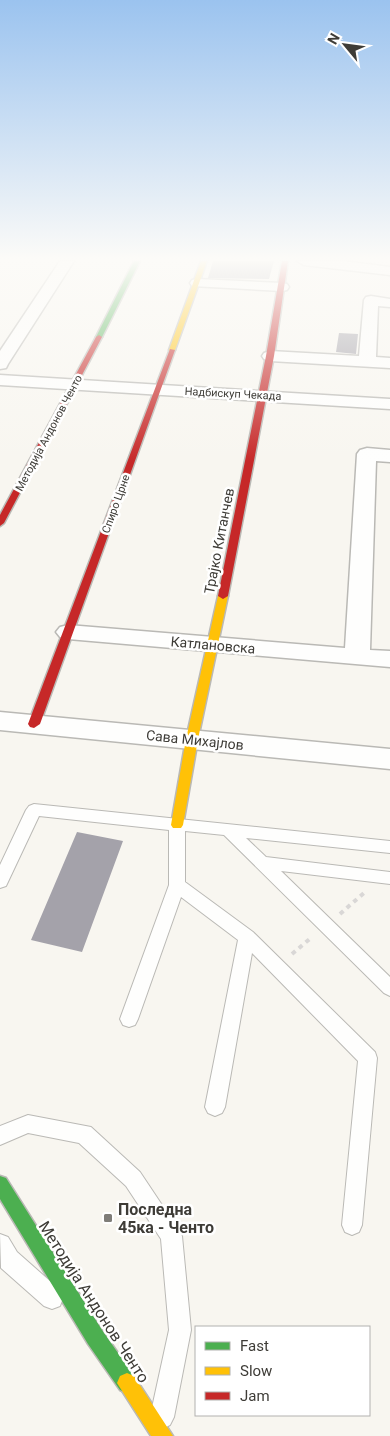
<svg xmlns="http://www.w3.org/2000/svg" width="390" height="1436" viewBox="0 0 390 1436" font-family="Roboto,sans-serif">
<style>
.building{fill:#a4a2aa}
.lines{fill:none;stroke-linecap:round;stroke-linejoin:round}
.lane-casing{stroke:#bab9b5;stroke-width:2}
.street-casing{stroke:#bab9b5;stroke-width:3}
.fast-casing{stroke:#bab9b5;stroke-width:3}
.slow-casing{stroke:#bab9b5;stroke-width:3}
.jam-casing{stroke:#bab9b5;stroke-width:3}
.path{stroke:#d9d7d6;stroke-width:4;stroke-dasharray:4.5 4.5;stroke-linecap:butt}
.lane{fill:#fefefd;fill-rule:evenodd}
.street{fill:#fefefd;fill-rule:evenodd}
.fast{fill:#4caf50;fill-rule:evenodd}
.slow{fill:#ffc107;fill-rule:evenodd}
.jam{fill:#c62828;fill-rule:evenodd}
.poi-dot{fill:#7f7d78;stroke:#fff;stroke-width:2}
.labels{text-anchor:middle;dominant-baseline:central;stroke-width:5;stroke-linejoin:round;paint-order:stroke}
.far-street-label{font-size:11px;fill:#3e3c37;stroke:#fff}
.street-label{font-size:14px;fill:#3e3c37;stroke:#fff}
.near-poi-label{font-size:16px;font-weight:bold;fill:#3e3c37;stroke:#fff;text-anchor:start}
.near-street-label{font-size:16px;fill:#3e3c37;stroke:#fff}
</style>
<rect width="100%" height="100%" fill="#f8f6f0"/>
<path class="building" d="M213,261h61l-5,18 -61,-1z
M339,333l19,1 -2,20 -20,-2z
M77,832l46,9 -41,111 -51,-12z"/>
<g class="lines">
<defs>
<path id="lane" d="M34,804l356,37v12l-144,-15 20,19 124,15v12l-109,-13 109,106v19l-6,-3 -160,-158 -39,-4v51l68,50 122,120 2,6 -15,167 -3,7 -7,3 -7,-3 -3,-7 16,-164 -106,-108 -27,154 -3,6 -7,3 -7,-3 -3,-6 33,-167 -57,-43 -43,122 -3,6 -6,2 -6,-2 -3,-6 49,-134v-55l-130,-14 -33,70 -6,2v-23l26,-55 3,-4z
M28,1115l63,12 49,45 38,57 4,7 9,94 -17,87 -4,8 -8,4 -8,-4 -4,-8 19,-87 -8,-91 -35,-53 -47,-43 -51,-10 -28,12v-19z
M0,1234l8,3 9,15 43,38 3,8 -3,8 -8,3 -8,-3 -43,-38z"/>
<path id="street" d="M60,261h14l-66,103 -2,4 -6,1v-18z
M297,261h46l47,6v8l-86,-10z
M197,279l85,4 5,1 2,3 -2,3 -5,1 -90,-5 -2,-3 2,-3z
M371,296l19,3v8l-12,-1 -2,51 14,1v10l-120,-7 -6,-2 -2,-3 2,-3 6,-2 89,5 5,-56 2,-3z
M0,375l390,24v10l-390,-24z
M367,448l23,2v12l-14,-1 -6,189 20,1v16l-322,-28 -8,-2 -4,-5 4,-5 8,-2 277,23 12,-194 3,-4z
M0,712l390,37v20l-390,-39z"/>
<path id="fast" d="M134,261h6l-38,76 -5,1 -1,-1z
M0,1176l6,2 96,152 32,46 3,7 -3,7 -7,3 -7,-3 -32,-46 -88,-145z"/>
<path id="slow" d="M201,261h6l-32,89 -5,1 -1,-1z
M223,593l5,3 -30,143 -15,86 -2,3h-8l-2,-3 15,-86 32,-143z
M127,1373l7,3 39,60h-22l-34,-53 3,-7z"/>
<path id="jam" d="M282,261h6l-14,95 -46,240 -5,3 -5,-3 48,-240z
M99,335l3,2 -98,186 -4,3v-11l96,-178z
M170,349l5,1 -135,374 -6,4 -4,-1 -2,-3z"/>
</defs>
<use href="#lane" class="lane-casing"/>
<use href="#street" class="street-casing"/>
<use href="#fast" class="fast-casing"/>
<use href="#slow" class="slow-casing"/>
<use href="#jam" class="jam-casing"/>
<path class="path" d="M340,914l25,-22
M292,954l20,-17"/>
<use href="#lane" class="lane"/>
<use href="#street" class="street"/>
<use href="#fast" class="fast"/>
<use href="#slow" class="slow"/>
<use href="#jam" class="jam"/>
</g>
<linearGradient id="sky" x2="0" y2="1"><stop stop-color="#9bc3ef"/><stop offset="0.56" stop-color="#fcfbf8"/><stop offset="1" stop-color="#fcfbf8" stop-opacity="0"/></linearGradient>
<rect width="390" height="462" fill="url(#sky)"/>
<rect class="poi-dot" x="103" y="1213" width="10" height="10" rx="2.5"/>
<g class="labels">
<g class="far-street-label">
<text transform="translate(233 394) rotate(3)">Надбискуп Чекада</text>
<text transform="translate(49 433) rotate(-62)">Методија Андонов Ченто</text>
<text transform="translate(116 504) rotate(-70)">Спиро Црне</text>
</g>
<g class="street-label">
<text transform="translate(219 541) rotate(-79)">Трајко Китанчев</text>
<text transform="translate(213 645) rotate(5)">Катлановска</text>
<text transform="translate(195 740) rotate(6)">Сава Михајлов</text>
</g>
<g class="near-poi-label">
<text x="118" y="1209">Последна<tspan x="118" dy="18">45ка - Ченто</tspan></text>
</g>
<g class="near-street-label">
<text transform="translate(94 1302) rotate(57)">Методија Андонов Ченто</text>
</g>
</g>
<rect x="195" y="1326" width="175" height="90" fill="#ffffff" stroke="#b2b1af"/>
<rect x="205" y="1342" width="25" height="8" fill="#4caf50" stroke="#b2b1af"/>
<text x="240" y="1351" font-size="15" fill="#3e3c37">Fast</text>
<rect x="205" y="1367" width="25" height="8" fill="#ffc107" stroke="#b2b1af"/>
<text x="240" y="1376" font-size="15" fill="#3e3c37">Slow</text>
<rect x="205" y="1392" width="25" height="8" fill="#c62828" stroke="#b2b1af"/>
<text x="240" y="1401" font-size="15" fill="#3e3c37">Jam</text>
<g transform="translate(345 45) rotate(299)" stroke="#ffffff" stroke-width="4" paint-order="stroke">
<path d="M0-4L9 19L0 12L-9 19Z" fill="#3e3c37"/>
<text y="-8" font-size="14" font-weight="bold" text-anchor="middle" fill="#3e3c37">N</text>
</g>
</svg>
